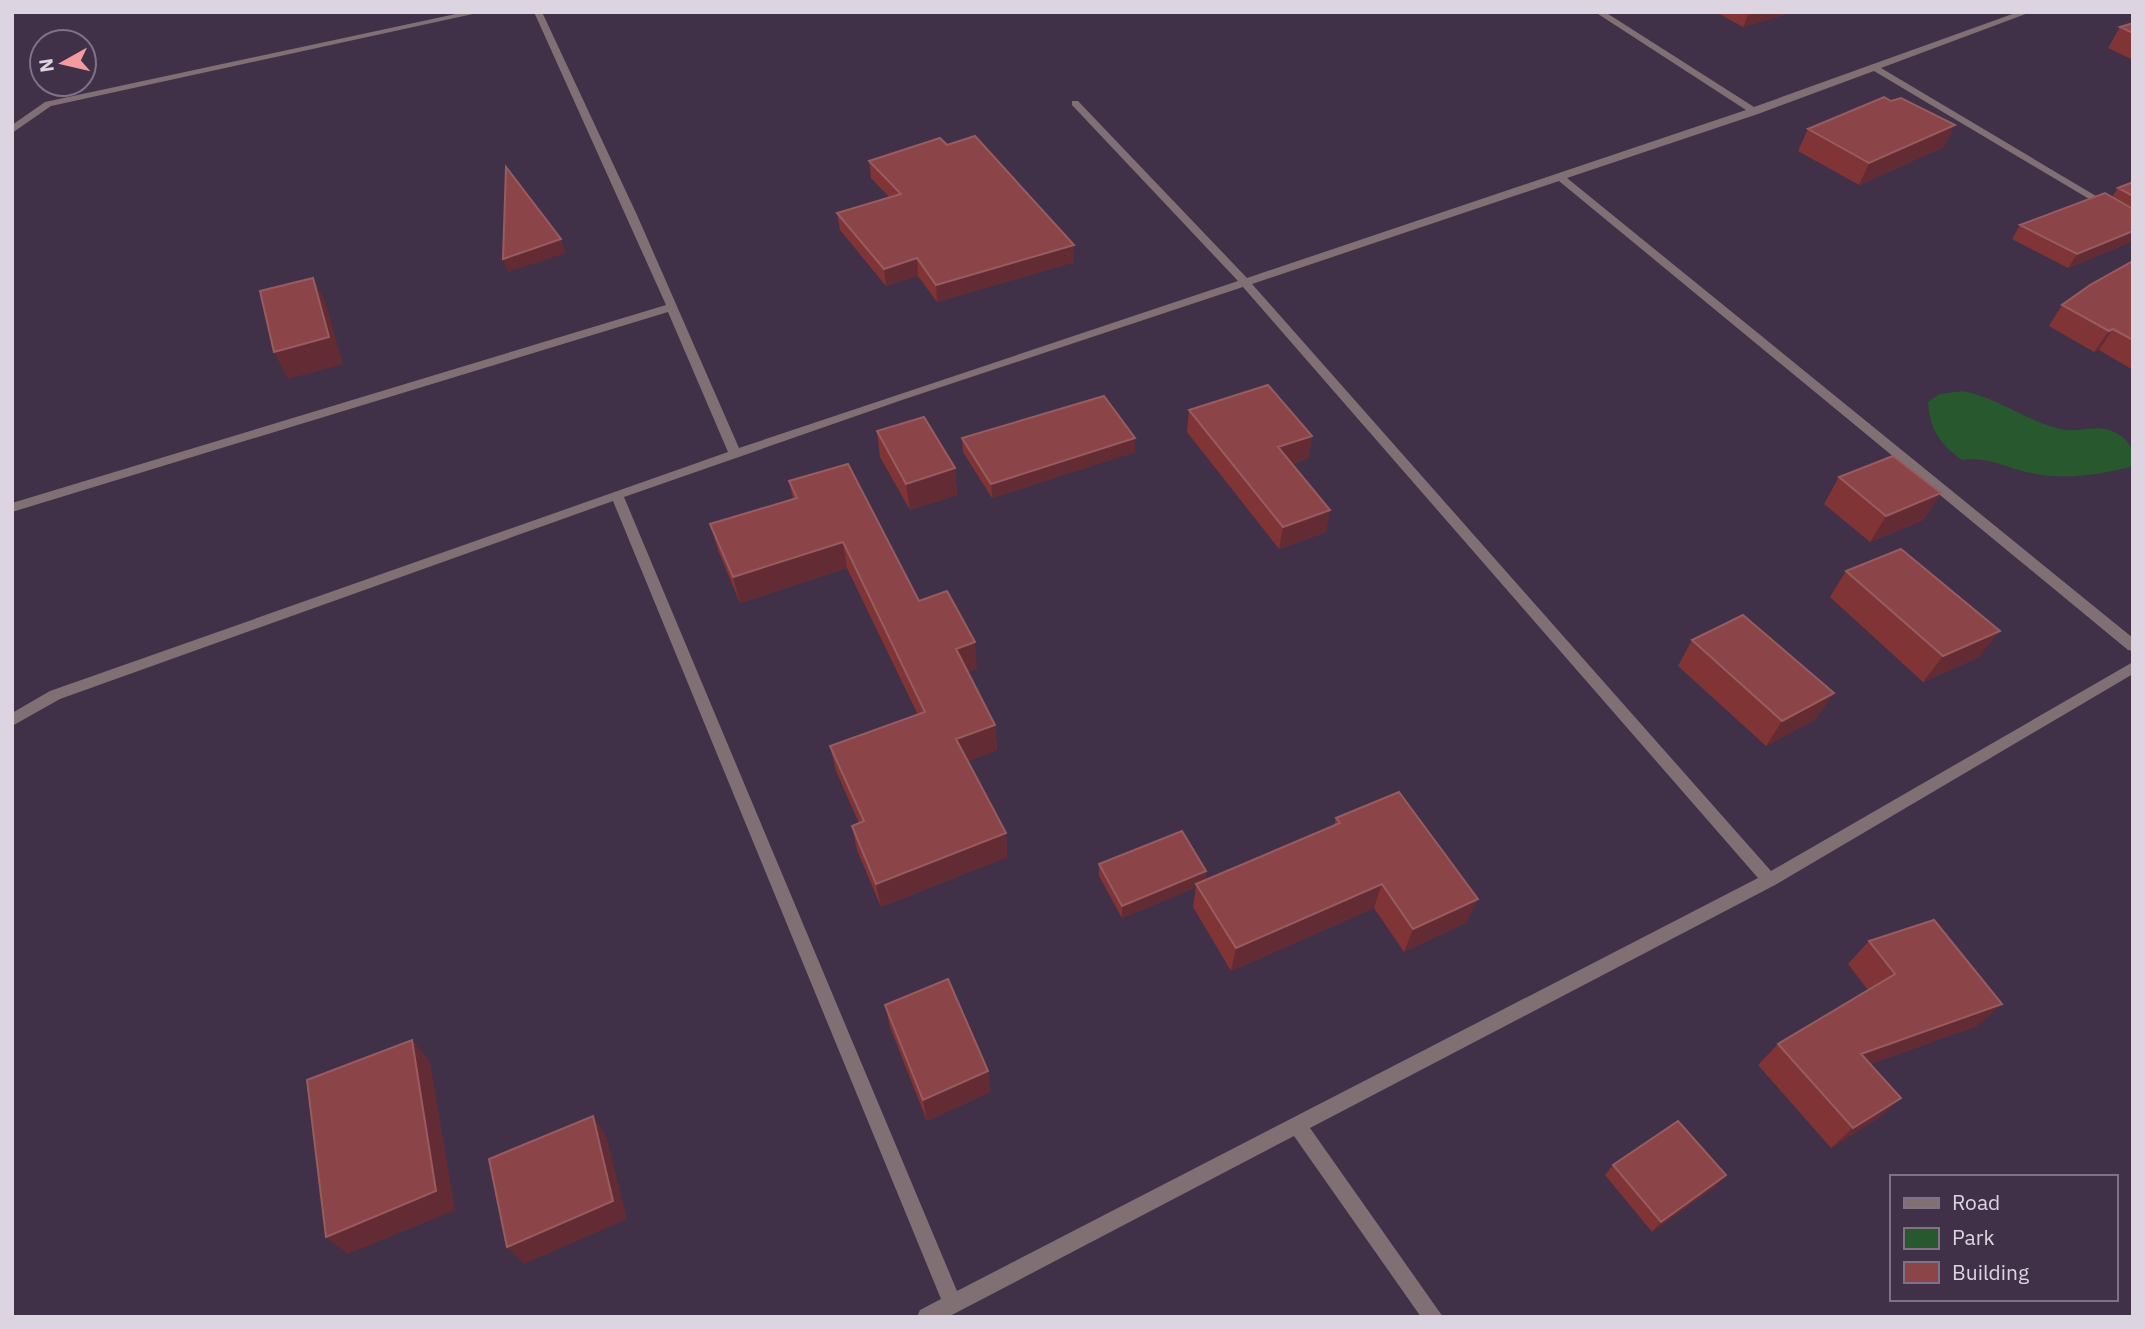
<svg xmlns="http://www.w3.org/2000/svg" width="2145" height="1329" viewBox="0 0 2145 1329" font-family="'IBM Plex Sans',sans-serif">
<style>
.green{fill:#28582d}
.lines{fill:none;stroke-linecap:round;stroke-linejoin:round}
.minor{fill:#807073;fill-rule:evenodd}
.wall{fill:#813436}
.shaded-wall{fill:#632c35}
.building{fill:#8b4548;stroke:#985c60;stroke-width:2}
</style>
<rect width="100%" height="100%" fill="#403148"/>
<path class="green" d="M1963,391c36,7 66,32 102,39 14,2 30,-5 44,0 16,5 30,20 21,37 -32,8 -65,13 -99,6 -26,-5 -41,-17 -69,-13 -22,-16 -32,-30 -34,-58l12,-8z"/>
<g class="lines">
<path class="minor" d="M465,12h17l-431,94 -39,27v-8l33,-23z
M534,12h8l95,203 102,233 499,-167 -166,-176v-4h6l169,177 499,-168 -151,-98h10l149,95 264,-95h13l-150,56 252,150v7l-259,-154 -116,43 -191,64 566,460v13l-5,-1 -569,-469 -307,103 519,587 362,-209v12l-358,211 -465,243 133,189h-22l-127,-181 -346,181h-31l3,-7 21,-11 -328,-798 -553,198 -48,27v-13l38,-22 678,-239 -60,-140 -656,200v-9l654,-198zM1243,287l515,591 -801,413 -333,-794 278,-97z"/>
</g>
<path class="wall" d="M1716,12h76l-49,15z
M2133,23v37l-25,-12 12,-21z
M1808,129l136,18 -85,38 -61,-34z
M869,161l205,101 -137,40 -19,-26 -32,10 -46,-56 -3,-17 52,-16 -18,-19z
M2133,182v59l-65,27 -56,-29 8,-14 92,-28 6,-9z
M2133,261v109l-34,-20 -5,2 -45,-26 13,-21z
M1189,410l123,26 -4,22 -16,6 34,68 -47,17 -92,-117z
M877,431l78,37 2,27 -47,15 -30,-53z
M962,438h173v14l-143,46 -29,-46z
M1839,477l102,16 -18,27 -53,22 -46,-38z
M789,481l130,120 58,67 -10,4 28,53 2,25 -29,11 38,72 1,24 -126,50 -24,-57 -5,-24 7,-3 -23,-52 -6,-25 88,-31 -71,-147 -107,35 -22,-53 -8,-26 83,-25z
M1846,571l133,86 -56,25 -93,-85z
M1692,640l124,79 -50,27 -88,-80z
M1336,818l131,104 -63,30 -30,-44 -143,63 -38,-64 3,-20 -74,31 -23,-42v-12l107,7 -1,9 129,-55z
M1869,941l108,85 -107,38 31,34 -23,20 -47,30 -73,-83 20,-21 90,-54 -20,-26z
M885,1005l103,66 2,21 -63,29 -37,-94z
M1613,1165l104,20 -65,47 -47,-57z"/>
<path class="shaded-wall" d="M1756,12h36l-49,15 5,-12z
M1955,125l-11,22 -85,38 10,-22z
M2133,231v10l-65,27 9,-14z
M561,239l5,14 -58,19 -5,-13z
M1074,245v17l-137,40 -1,-17z
M917,258l1,18 -32,10 -2,-17z
M313,278l13,26 17,60 -55,15 -14,-27z
M2113,329l-14,21 -5,2 15,-21z
M1312,436l-4,22 -33,11 3,-22z
M1135,438v14l-143,46 -1,-14z
M955,468l2,27 -47,15 -4,-26z
M1941,493l-18,27 -53,22 16,-26z
M1330,510l-4,22 -47,17 4,-22z
M843,542l4,26 -107,35 -7,-26z
M2000,631l-21,26 -56,25 20,-26z
M975,642l2,26 -19,7 -2,-26z
M1834,693l-18,26 -50,27 16,-25z
M995,725l2,25 -38,14 -3,-25z
M1006,833l1,24 -126,50 -5,-23z
M1206,871l-2,12 -8,1v3l-74,31v-12z
M1382,884l-8,24 -143,63 5,-23z
M1478,899l-11,23 -63,30 9,-23z
M2002,1004l-25,22 -138,49 22,-21z
M412,1040l18,22 25,148 -107,44 -22,-17z
M988,1071l2,21 -63,29 -4,-21z
M1901,1098l-23,20 -47,30 22,-20z
M593,1116l13,20 21,83 -103,45 -17,-17z
M1726,1175l-9,10 -65,47 9,-10z"/>
<path class="building" d="M2133,23v10l-13,-6z
M1884,97l7,4 10,-3 54,27 -86,38 -61,-34z
M975,136l99,109 -138,40 -19,-27 -33,11 -47,-56 64,-19 -32,-33 71,-23 7,7z
M506,167l55,72 -58,20z
M2133,182v14l-15,-8z
M2105,193l28,16v22l-56,23 -57,-29z
M2133,261v79l-20,-11 -4,2 -47,-26 28,-20z
M313,278l16,59 -55,15 -14,-61z
M1268,385l44,51 -34,11 52,63 -47,17 -94,-117z
M1104,396l31,42 -144,46 -29,-46z
M924,417l31,51 -49,16 -29,-53z
M1893,456l48,37 -55,23 -47,-39z
M848,464l71,137 28,-10 28,51 -19,7 39,76 -39,14 50,94 -130,51 -24,-58 12,-5 -34,-75 95,-34 -82,-170 -110,35 -23,-53 87,-26 -8,-17z
M1901,549l99,82 -57,25 -97,-85z
M1743,615l91,78 -52,28 -90,-81z
M1399,792l79,107 -65,30 -31,-45 -146,64 -40,-64 144,-61 -4,-5z
M1182,831l24,40 -84,35 -23,-42z
M1934,920l68,84 -141,50 40,44 -48,30 -75,-84 117,-70 -26,-33z
M948,979l40,92 -65,29 -38,-95z
M412,1040l24,151 -110,46 -19,-157z
M593,1116l20,85 -106,46 -18,-88z
M1678,1121l48,54 -65,47 -48,-57z"/>
<rect width="2145" height="1329" fill="none" stroke="#ddd4e2" stroke-width="28"/>
<rect x="1890" y="1175" width="228" height="126" fill="#403148" stroke="#7f7286" stroke-width="2"/>
<rect x="1904" y="1198" width="35" height="10" fill="#807073" stroke="#7f7286" stroke-width="2"/>
<text x="1952" y="1210" font-size="21" fill="#ddd4e2">Road</text>
<rect x="1904" y="1228" width="35" height="21" fill="#28582d" stroke="#7f7286" stroke-width="2"/>
<text x="1952" y="1245" font-size="21" fill="#ddd4e2">Park</text>
<rect x="1904" y="1262" width="35" height="21" fill="#8b4548" stroke="#7f7286" stroke-width="2"/>
<text x="1952" y="1280" font-size="21" fill="#ddd4e2">Building</text>
<g transform="translate(63 63) rotate(262)"><circle r="33" fill="#403148" stroke="#7f7286" stroke-width="2"/>
<path d="M0-5L12 26L0 18L-12 26Z" fill="#f49b9f"/>
<text y="-10" font-size="19" font-weight="bold" text-anchor="middle" fill="#ddd4e2">N</text>
</g>
</svg>
